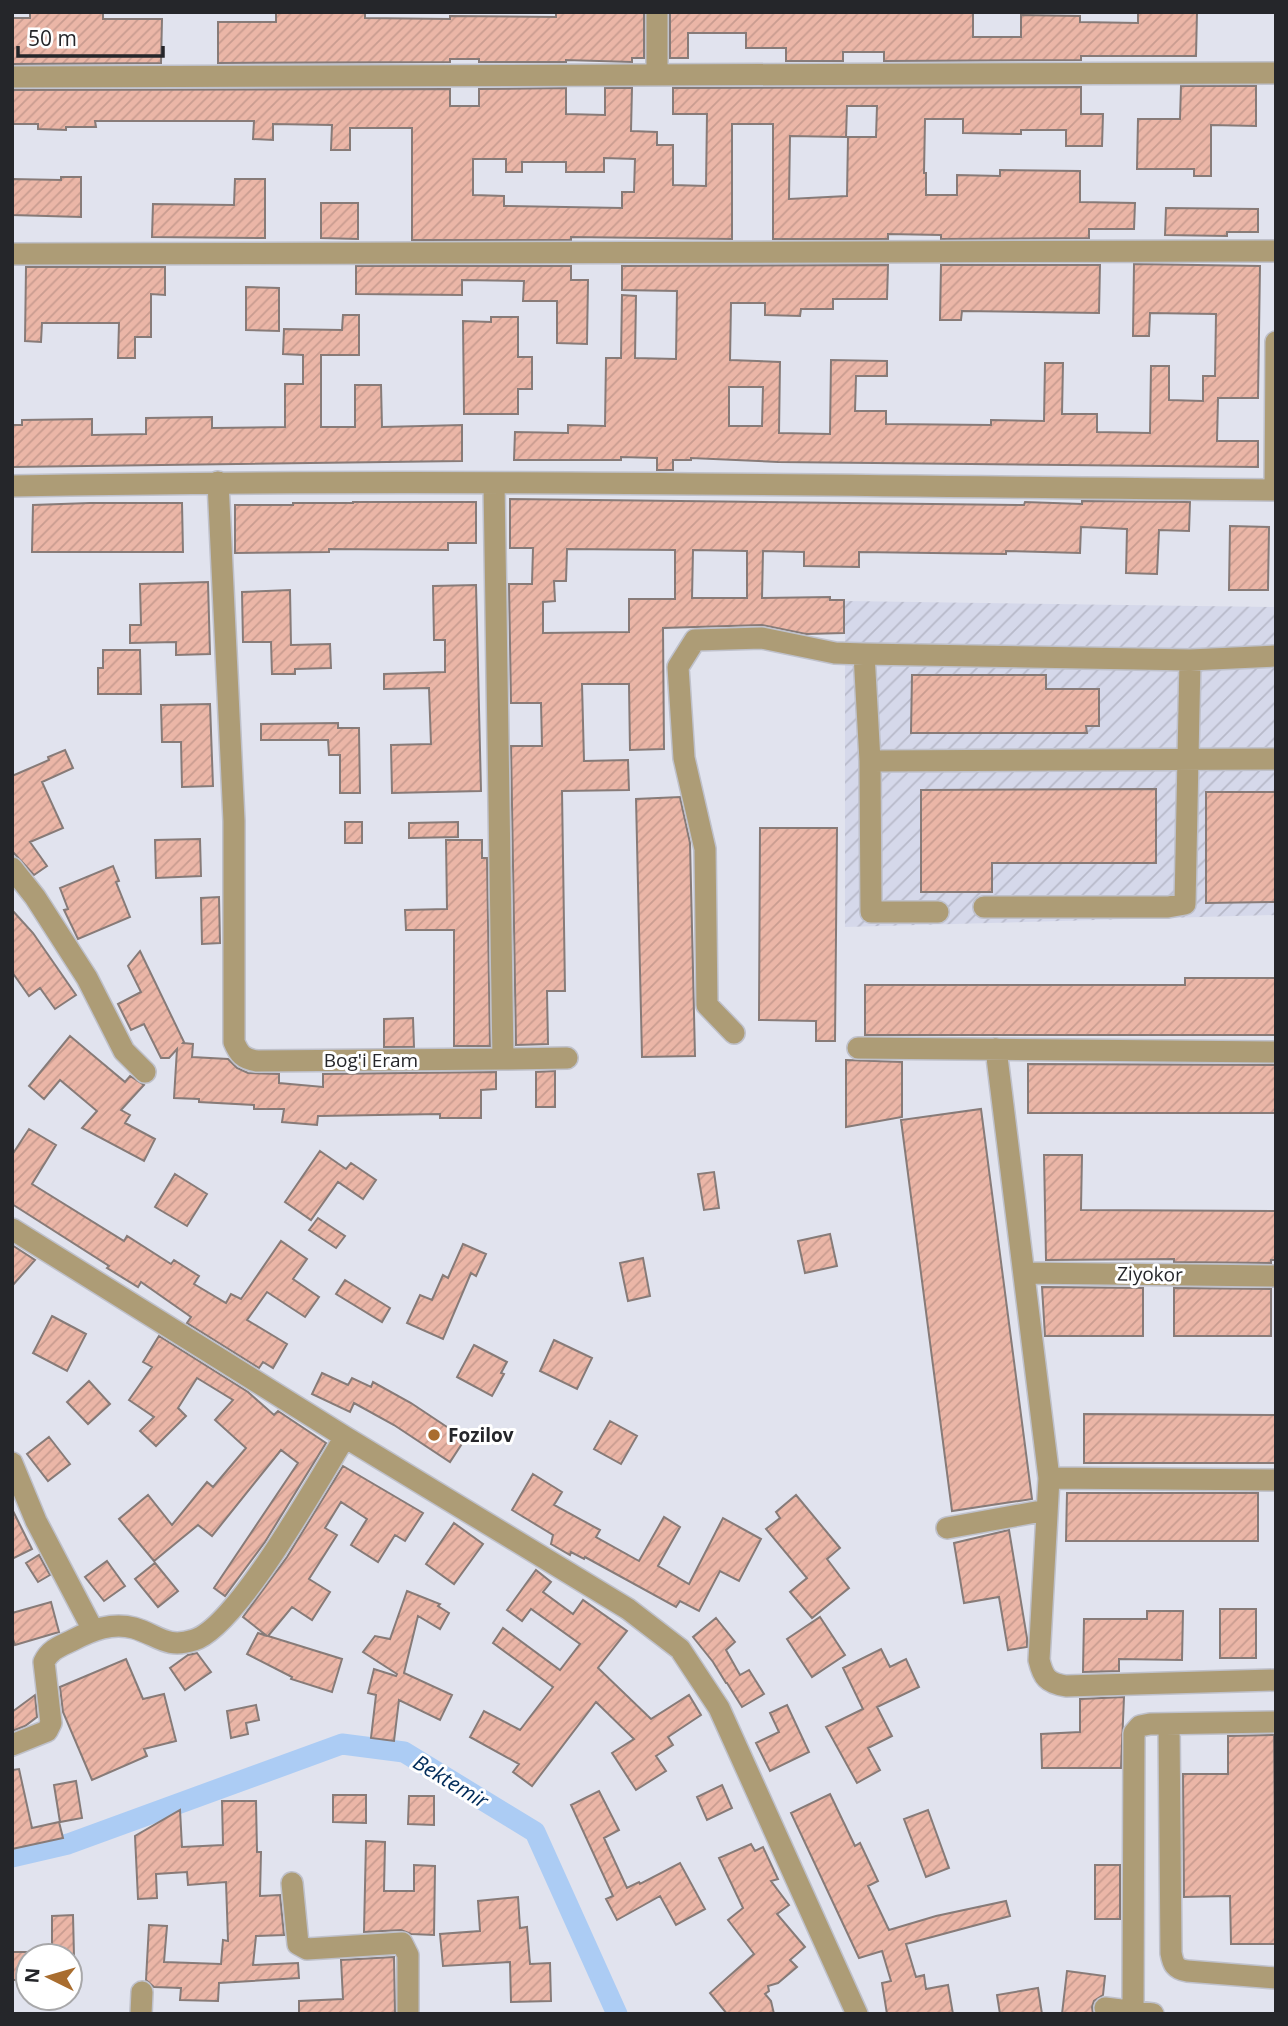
<svg xmlns="http://www.w3.org/2000/svg" width="1288" height="2026" viewBox="0 0 1288 2026" font-family="'Open Sans',sans-serif">
<style>
.industrial{fill:url(#industrial-furrows)}
.lines{fill:none;stroke-linecap:round;stroke-linejoin:round}
.canal{stroke:#acccf4;stroke-width:21}
.building{fill:url(#building-hatch);stroke:#877b78;stroke-width:2;fill-rule:evenodd}
.minor-casing{stroke:#bfc1cb;stroke-width:24}
.minor{stroke:#ad9c76;stroke-width:21}
.poi-dot{fill:#a96d2f;stroke:#fff;stroke-width:2.5}
.labels{text-anchor:middle;dominant-baseline:central;stroke-width:6;stroke-linejoin:round;paint-order:stroke}
.street-label{font-size:19px;fill:#25262a;stroke:#fff}
.poi-label{font-size:19px;font-weight:bold;fill:#25262a;stroke:#fff;text-anchor:start}
.water-label{font-size:21px;font-style:italic;fill:#002b59;stroke:#fff}
</style>
<defs>
<pattern id="industrial-furrows" width="10" height="10" patternUnits="userSpaceOnUse" patternTransform="scale(1.75)"><rect width="10" height="10" fill="#d5d8ea"/><path d="M-1 1l2-2M0 10L10 0M9 11l2-2" fill="none" stroke="#b7b9c9"/></pattern>
<pattern id="building-hatch" width="6" height="6" patternUnits="userSpaceOnUse" patternTransform="scale(1.75)"><rect width="6" height="6" fill="#ebb6a7"/><path d="M-1 1l2-2M0 6l6-6M5 7l2-2" fill="none" stroke="#c99c90"/></pattern>
</defs>
<rect width="100%" height="100%" fill="#e1e3ee"/>
<path class="industrial" d="M845,601l431,6v308l-431,12z"/>
<g class="lines">
<path class="canal" d="M12,1857l56,-13 274,-100 62,8 131,80 82,182"/>
</g>
<path class="building" d="M30,12h73v7h59l-1,44 -149,1v-46h18z
M276,12h89v6l85,1v-3l106,1v-5l88,1v45h-12v4l-66,-2v2h-87v-3h-29v3l-232,1v-41h58z
M670,12h303v25h48v-22l59,1v6l58,1v-11h59l-1,44h-115v4l-197,1v-9h-41v9h-57v-13h-40v-15h-58v25h-18z
M1181,86h75v40l-45,-1v51h-17v-7h-57l1,-50h42z
M1081,87v27h22l-1,32h-36v-16h-45v4l-58,-1v-14h-38l-1,54h2v22h31v-20l43,1v-6l80,1v31l55,1 -1,26h-45v9l-148,1v-4l-53,-1v5h-115v-115h-41v115l-161,-2v3h-159v-112h-62v22h-19l1,-25 -59,-1v16l-20,-1 1,-18h-159l1,6h-30v3l-28,-1v-5h-26v-34l438,-1v17h29v-17l87,-1v26l39,1v-27h27l-1,43 26,1v13h16v40l33,1 1,-72h-34v-26zM847,106h30l-1,31h-28l-1,59 -58,3 1,-63 56,1zM604,158l31,1 -1,33h-12v16l-118,-2v-10l-31,-1v-36h33v13h16v-10h44v10h38z
M61,177h20v40l-69,-2v-36l49,1z
M235,179h30v59l-113,-1 1,-33 81,1z
M321,203h37v36l-37,-1z
M1166,208l92,1v23h-31v4l-62,-1z
M1134,264l126,2 -2,132h-40l-1,43h41v26l-480,-5 -87,-4v2h-18v10h-16v-12l-36,-1v3h-107l1,-28 53,1v-8l37,1 1,-68h15l1,-63 14,1 -1,62 41,1 1,-68 -55,-1v-24l266,-1 -1,34h-54v10h-32l-1,7 -35,-1v-12h-34l-1,57 50,2 -1,71 51,1 1,-74 56,1v15h-31l-1,35h31v13l105,1v-5l53,1 1,-58h18l-1,51h35v18l53,1 1,-67h18v34l34,1v-25h12l1,-62 -66,-1 -1,23h-16zM729,387h34l-1,39h-33z
M941,265h159l-1,48 -137,-2 -1,9h-21z
M356,266h215v14h17l-1,64 -30,-1v-42h-34l1,-20 -62,-1v15l-106,-1z
M26,267h139v28l-14,-1v43h-16v21h-17l1,-35h-77l-1,19 -16,-1z
M246,287l33,1v43l-33,-1z
M343,315h16v40h-38v72h34v-42h26l1,42 80,-2v36l-450,6v-42h10v-5l70,-1v16l54,-1v-16l66,-1v11l73,-1v-43h18v-29l-20,-1 1,-25 58,1z
M491,317h27v40h14v32h-14v25h-54l-1,-93 28,1z
M510,499l514,6 1,-3 57,2v-3l108,1 -1,29 -30,-1 -2,44 -31,-1 1,-44 -46,-2 -1,26 -74,-2v3l-147,-2v15l-55,-1v-14l-41,-1 -1,47 68,-1v3h14v33l-38,1 -44,-9 -99,3 1,121 -34,1 -1,-66h-47l2,77 44,-1 1,30 -67,1 3,200h-18l1,53 -32,1 -5,-299h31l-1,-43h-30l-2,-119h23l1,-36h-23zM567,549l108,1v49h-46v33l-86,1v-31l12,-1 -1,-20h12zM693,550l54,1v47h-55z
M353,502h123v41h-28v7l-119,-1v3l-94,1v-48h58v-2h60z
M90,503h92l1,49h-151l1,-47z
M1230,526l39,1 -1,63h-39z
M208,582l2,72 -34,1v-13l-46,1v-18h11l-1,-41z
M476,585l5,206 -89,2 -1,-48 40,-1 -2,-56 -45,1v-15l61,-2v-32h-11l-1,-54z
M290,590l1,55 39,-1 1,24 -36,1v5h-23l-1,-32h-28l-1,-50z
M103,650h37l1,44h-43v-26h5z
M912,675h134v14h53v37h-13l1,7h-176z
M210,704l3,82 -31,1 -1,-45h-19l-1,-37z
M338,723v5h21l1,65h-20v-38h-11l-1,-15h-67v-16z
M65,750l8,18 -31,14 21,46 -33,14 17,24 -13,9 -22,-24v-75l37,-16 -1,-3z
M1156,789v74h-164v29h-71v-102z
M1206,792h70v110l-70,1z
M680,797l10,46 5,213 -53,1 -6,-258z
M345,822h17v21h-17z
M458,822v15l-49,1v-15z
M760,828h77l-2,213h-19v-20l-57,-1z
M200,839l1,37 -45,2 -1,-38z
M446,840h36v18h5l3,188h-36v-116h-48l-1,-20 42,-1z
M113,866l6,15 -3,1 14,35 -52,22 -14,-29 4,-1 -8,-21z
M219,897l1,46 -18,1 -1,-46z
M12,910l21,23 43,62 -21,14 -15,-21 -11,8 -17,-24z
M140,951l44,91 -1,1 10,1 -1,13 36,2 9,9 11,5 31,1v9l44,4v-13l173,-2v17l-15,1v28h-41v-4l-122,2 -1,9 -35,-3 2,-13h-30v-4l-55,-3v-3l-25,-1 3,-49 -8,9h-8l-17,-34 -13,6 -13,-26 23,-12 -13,-26z
M1185,978h91v57h-411v-50h320z
M413,1018l1,29h-30v-28z
M70,1036l55,46 5,-6 14,9 -23,25 9,5 -5,8 30,16 -11,22 -62,-33 15,-17 -37,-31 -16,19 -15,-13z
M846,1060l56,2v55l-56,10z
M1028,1064l248,1v48h-248z
M555,1071v36h-19v-35z
M981,1109l51,390 -80,12 -51,-391z
M29,1129l27,16 -24,39 92,57 3,-5 44,28 3,-4 25,16 -5,8 32,19 5,-9 10,5 40,-58 26,18 -14,20 26,18 -14,20 -38,-25 -20,28 40,24 -14,24 -10,-6 -4,6 -72,-45 4,-6 -50,-35 -3,5 -31,-19 2,-2 -97,-62v-49z
M320,1151l26,18 5,-6 25,17 -13,19 -25,-17 -27,38 -26,-18z
M1044,1155h38l-1,55 195,1v49h-5v3l-97,-1v-3l-128,1z
M714,1172l5,36 -15,2 -6,-36z
M175,1174l32,20 -20,32 -32,-19z
M318,1218l27,18 -9,12 -27,-18z
M830,1234l7,32 -32,7 -7,-32z
M463,1244l23,10 -10,22 -5,-3 -28,66 -36,-16 13,-28 12,5 11,-25 5,3z
M12,1245l23,15 -23,26z
M643,1258l7,38 -22,5 -8,-38z
M345,1280l45,28 -8,14 -46,-28z
M1042,1287l101,1v48h-98z
M1174,1288l97,1v47h-97z
M52,1316l34,18 -19,37 -34,-18z
M159,1336l89,56 26,23 4,-4 48,32 -61,99 -40,54 -11,-8 84,-125 -17,-13 -69,86 -14,-11 -44,36 -35,-42 29,-24 24,30 35,-43 6,5 33,-39 -31,-28 18,-20 -36,-22 -19,30 8,8 -30,30 -16,-15 14,-14 -25,-17 23,-33 -9,-5z
M554,1340l38,18 -15,31 -37,-18z
M474,1345l33,17 -6,11 3,1 -12,22 -35,-19z
M322,1373l26,12 4,-7 19,9 2,-5 38,21 54,36 -15,23 -56,-37 -40,-22 -4,9 -38,-18z
M89,1381l21,23 -22,20 -21,-22z
M1084,1414l192,1v48h-192z
M610,1421l27,15 -16,28 -27,-15z
M49,1437l21,27 -22,17 -21,-27z
M343,1466l80,47 -18,28 -10,-6 -17,27 -27,-17 16,-26 -26,-17 -16,26 12,7 -28,44 21,13 -18,28 -20,-13 -24,29 74,23 -10,33 -41,-13 1,-2 -45,-23 11,-21 9,3 -24,-19 44,-60z
M533,1474l29,18 -8,13 46,25 -4,7 43,24 25,-44 16,10 -22,39 31,18 34,-66 38,21 -22,42 -19,-10 -21,40 -19,-10 -4,6 -91,-50 -1,2 -13,-7 -1,3 -19,-11 2,-9 -41,-25z
M1067,1493h191v48h-192z
M796,1495l44,53 -13,11 22,29 -37,30 -22,-26 17,-14 -41,-49 14,-11 -4,-6z
M12,1509l20,40 -20,10z
M454,1523l29,21 -29,40 -28,-20z
M1009,1530l18,108v9l-19,3 -9,-53 -35,6 -10,-60z
M39,1555l11,20 -12,7 -12,-19z
M107,1561l18,25 -21,15 -19,-24z
M155,1563l23,28 -20,16 -23,-28z
M536,1570l15,12 -8,10 30,22 10,-14 44,31 -29,37 53,51 38,-24 12,20 -33,22 5,8 -17,11 10,15 -30,19 -24,-37 22,-14 -38,-37 -64,84 -19,-14 6,-8 -49,-27 14,-26 36,19 33,-43 -60,-44 10,-15 57,42 20,-26 -49,-35 -9,12 -15,-11z
M407,1591l33,13 -2,2 11,7 -9,16 -22,-13 -14,57 48,22 -12,25 -41,-20 -5,41 -23,-3 5,-43 -8,-2 6,-24 22,7 1,-2 -34,-22 12,-16 15,3z
M51,1602l8,30 -44,13 -3,-9v-23z
M1220,1609h36v49h-36z
M1147,1611h36l-1,49 -63,-1v12l-36,1 1,-53h63z
M820,1617l25,38 -33,22 -25,-38z
M716,1618l19,24 -9,8 14,25 9,-5 15,24 -22,13 -15,-24h-1l-13,-21 -20,-25z
M881,1649l9,18 16,-8 13,28 -42,20 15,29 -24,12 12,22 -23,13 -31,-56 37,-18 -20,-41z
M197,1653l14,19 -26,18 -15,-22 18,-13z
M126,1659l17,40 21,-5 12,47 -32,8 3,7 -55,24 -29,-68 -3,-25z
M35,1695l2,22 -12,9 -13,5v-19z
M1124,1697l-3,71h-79l-1,-34 39,-2v-33z
M256,1705l3,15 -13,3 2,11 -17,4 -4,-27z
M787,1705l22,47 -39,19 -14,-28 23,-11 -9,-19z
M1274,1735l2,209h-45l-1,-48 -46,1 -1,-123h45v-38z
M19,1769l13,59 27,-6 4,16 -51,11v-79z
M76,1781l6,37 -22,4 -6,-37z
M722,1785l10,23 -25,12 -10,-23z
M599,1791l20,39 -15,8 23,50 12,-6 1,2 40,-21 25,46 -29,16 -16,-29 -43,24 -11,-21 7,-3 -42,-91z
M830,1794l25,52 5,-3 18,38 -10,5 21,44 47,-14 70,-15 4,15 -104,28 10,33 8,-2 2,14 22,-4 5,29h-66l-5,-31 9,-2 -9,-30 -23,7 -68,-145z
M333,1795h33v28l-33,-1z
M409,1796h25v29l-26,-1z
M222,1801h34l1,51h4l-1,44 20,-1 4,40 -28,1 -3,29 45,-2 1,15 -80,5 -1,18 -38,-1 1,-12 -27,-1 -8,-7 3,-55 18,1 -3,36 57,2 2,-24 5,1 -2,-59 -38,3 -1,-13 -31,2 1,24 -19,1 -3,-63 45,-26 2,37 41,-2z
M928,1810l21,58 -23,9 -22,-58z
M366,1841l19,1 -1,49h30v-26l21,1 -1,69 -23,-1 -10,-4 -37,2z
M751,1844l4,7 8,-4 15,32 -7,2 18,24 -12,9 28,33 -15,13 7,7 -19,16 -10,3 1,5 -4,3 6,7 3,13h-47l-17,-21 44,-39 -26,-34 15,-12 -24,-50z
M1095,1865h25v54h-25z
M518,1897l2,31 7,-1 3,37 20,-1 1,38 -40,1 -1,-40 -67,4 -3,-32 40,-3 -2,-30z
M73,1915l1,41h-22v-40z
M12,1952h16v28h-16z
M394,1957l1,57h-96v-13l44,-2 -2,-39z
M1067,1971l38,5 -2,19 -9,6 -2,6 1,7h-31z
M1038,1988l4,26h-42l-3,-19z"/>
<g class="lines">
<defs>
<path id="minor" d="M657,75v-63
M12,77l1264,-4
M12,254l1264,-3
M218,482l16,339v221c5,12 9,17 23,19l246,-2 -9,-576
M12,486c421,-8 843,0 1264,4
M1275,490l1,-148
M864,654l6,107 1,151h67
M870,761l406,-2
M12,868l23,29 52,81 37,73 21,21
M984,907h184l17,-3 5,-244
M734,1033l-27,-28 -2,-156 -21,-91 -6,-91 17,-27 67,-2 73,15 29,1 326,6 86,-4
M858,1048l418,4
M996,1049l53,429 -10,182c4,17 8,23 27,26l210,-6
M503,1059l64,-1
M12,1229l333,208 283,172 52,40 39,59 138,306
M1024,1273l252,3
M12,1463l24,58 57,109
M1049,1478l227,2
M947,1528l100,-18
M1169,1724l2,229c2,11 4,16 16,18l89,7
M12,1745l35,-14 4,-8 -7,-61c6,-13 17,-16 29,-22 19,-10 39,-18 61,-12 24,7 32,21 60,12 43,-13 125,-161 151,-203
M292,1883l6,61 9,5 95,-6 6,12v59
M1105,2008l48,6
M1133,2010l1,-277 6,-7 10,-2 126,-2
M141,2014l1,-22"/>
</defs>
<use href="#minor" class="minor-casing"/>
<use href="#minor" class="minor"/>
</g>
<circle class="poi-dot" cx="434" cy="1435" r="7"/>
<g class="labels">
<g class="street-label">
<text x="371" y="1060">Bog'i Eram</text>
<text transform="translate(1150 1274) rotate(1)">Ziyokor</text>
</g>
<g class="poi-label">
<text x="448" y="1435">Fozilov</text>
</g>
<g class="water-label">
<text transform="translate(451 1781) rotate(31)">Bektemir</text>
</g>
</g>
<rect width="1288" height="2026" fill="none" stroke="#25262a" stroke-width="28"/>
<g transform="translate(49 1977) rotate(275)"><circle r="33" fill="#ffffff" stroke="#a8a8aa" stroke-width="2"/>
<path d="M0-5L12 26L0 18L-12 26Z" fill="#a96d2f"/>
<text y="-10" font-size="19" font-weight="bold" text-anchor="middle" fill="#25262a">N</text>
</g>
<path d="M18 46v10h145v-10" fill="none" stroke="#25262a" stroke-width="3.5"/>
<text x="28" y="46" font-size="21" fill="#25262a" stroke="#ffffff" stroke-width="5" paint-order="stroke">50 m</text>
</svg>
